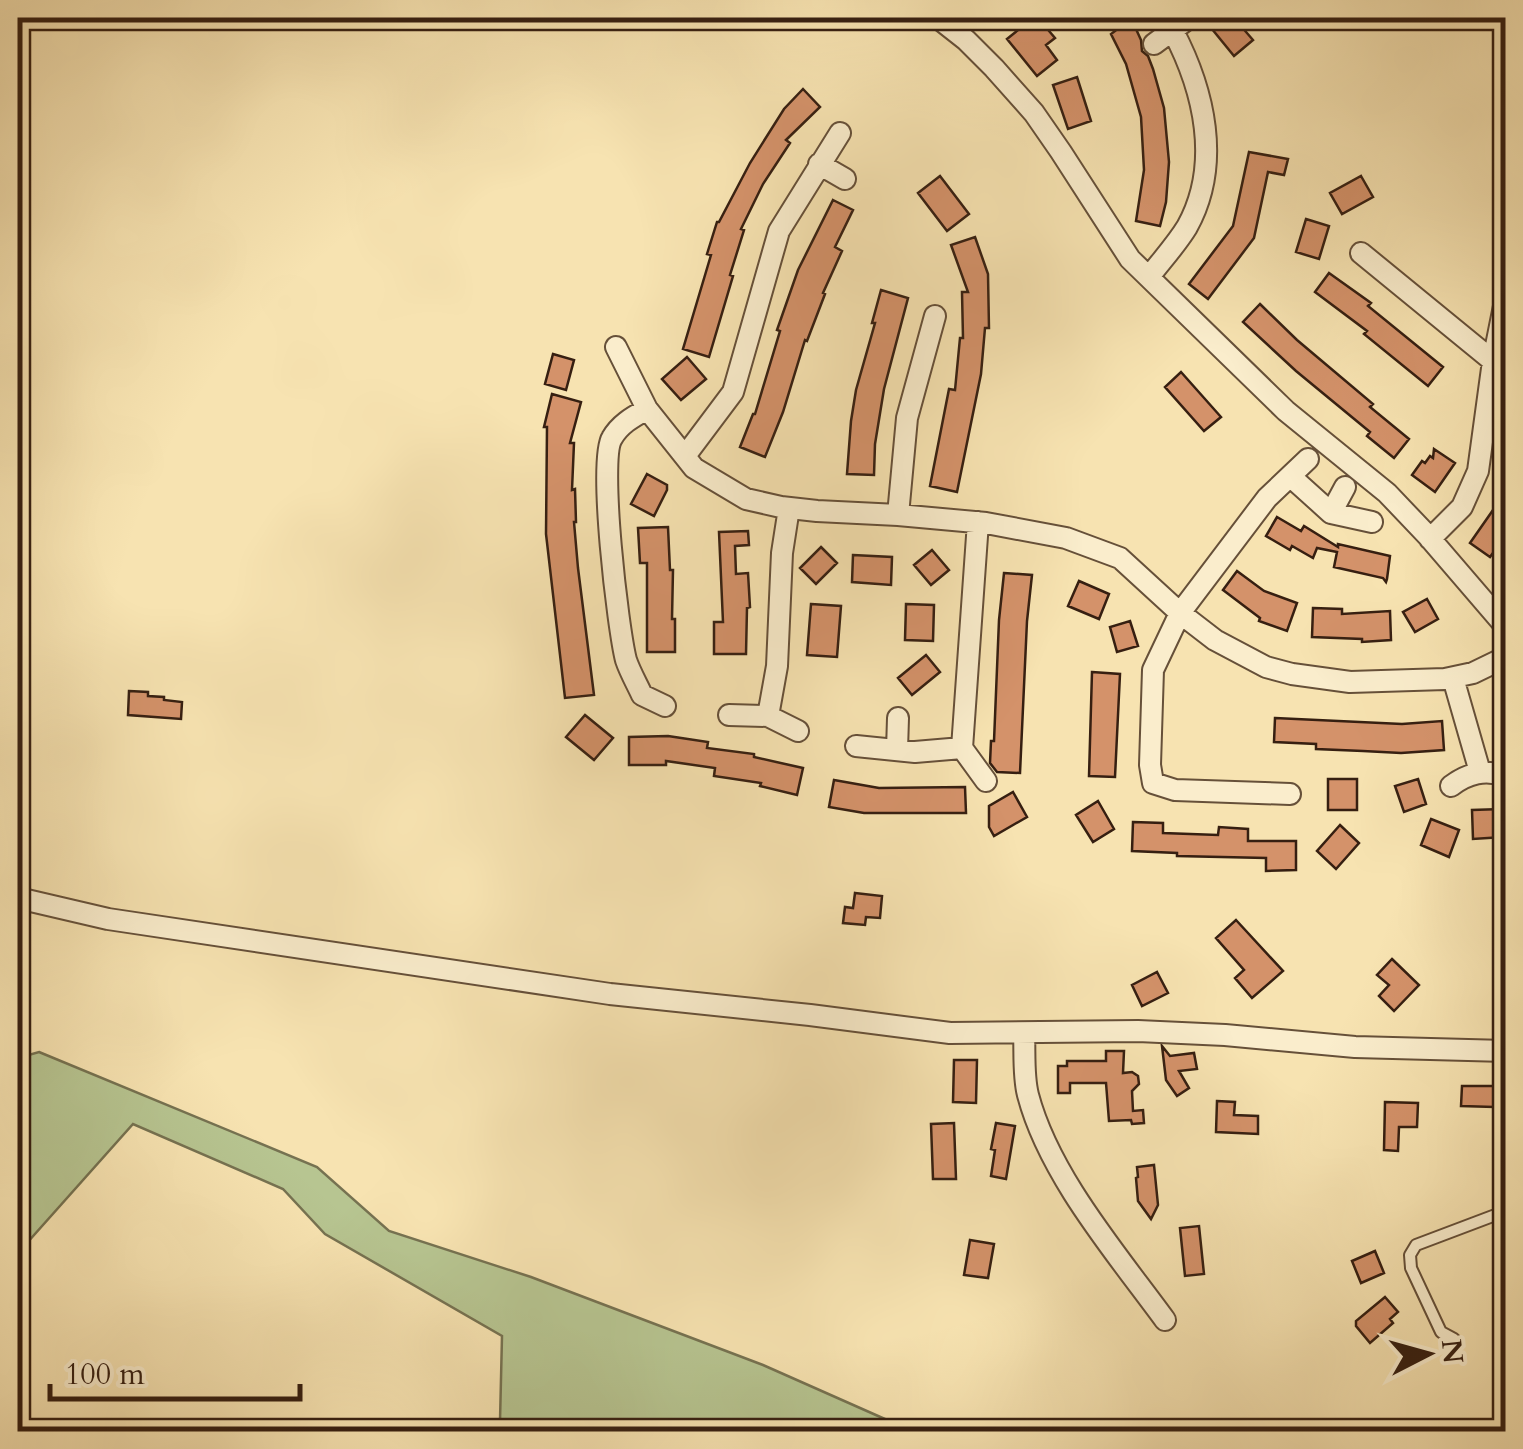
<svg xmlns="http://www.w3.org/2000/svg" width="1523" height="1449" viewBox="0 0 1523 1449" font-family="Cardo,serif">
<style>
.green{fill:#b7c591;stroke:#767251;stroke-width:2.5}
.building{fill:#d4926a;stroke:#361f11;stroke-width:2.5}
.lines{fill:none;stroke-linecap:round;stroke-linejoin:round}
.service-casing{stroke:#665039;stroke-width:14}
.minor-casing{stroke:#665039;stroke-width:24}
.service{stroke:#faedcc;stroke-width:10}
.minor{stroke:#faedcc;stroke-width:20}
</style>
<rect width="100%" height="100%" fill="#f7e3b1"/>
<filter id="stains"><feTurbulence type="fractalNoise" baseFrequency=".002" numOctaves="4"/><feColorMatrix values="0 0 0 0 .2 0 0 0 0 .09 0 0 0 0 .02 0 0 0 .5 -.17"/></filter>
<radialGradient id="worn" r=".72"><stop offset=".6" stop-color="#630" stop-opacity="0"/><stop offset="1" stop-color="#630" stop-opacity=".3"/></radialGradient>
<path class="green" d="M39,1052l278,115 72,64 142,46 232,88 149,66h-424l12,-10 2,-85 -177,-102 -42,-45 -150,-65 -115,129v-195z"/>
<path class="building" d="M1033,18h5l17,20 -9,7 11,15 -20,16 -30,-37z
M1105,18h26l10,22 1,11 6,5 5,13 11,39 5,54 -3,40 -6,24 -24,-5 8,-51 -3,-53 -15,-53 -15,-30 4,-3z
M1203,18h31l19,22 -19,16z
M1077,77l14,44 -23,8 -15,-44z
M803,89l17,18 -34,33 4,3 -27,41 -22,45 3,1 -14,45 3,1 -24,81 -26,-8 28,-94 -4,-1 10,-32h2l31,-59 34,-54z
M1249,152l39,7 -4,16 -16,-3 -14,66 -46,61 -19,-15 44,-58z
M940,176l29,38 -22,17 -29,-38z
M1361,176l12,21 -31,17 -12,-21z
M833,200l20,10 -18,37 7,4 -19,42 2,1 -18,47 -2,-1 -22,72 -18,45 -25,-10 13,-33h2l25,-83 -3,-1 21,-60z
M1306,219l23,7 -10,33 -23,-7z
M975,237l13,37 1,54h-4l-4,46 -24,118 -27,-6 19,-97 6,1 5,-52h3l-1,-46h6l-17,-47z
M1329,273l42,30 -3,3 75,61 -15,19 -64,-52 3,-3 -52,-39z
M881,290l27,8 -24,91 -9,55 -1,31 -27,-1 4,-53 5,-31 19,-67h-3z
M1260,304l37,36 76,64 -3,3 39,32 -15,19 -27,-22 3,-4 -74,-61 -53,-49z
M553,354l21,6 -8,30 -21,-6z
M687,357l19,22 -25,21 -19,-21z
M1181,372l40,45 -17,14 -39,-44z
M552,394l29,8 -11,41h4l-2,47 3,-1 1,33h-2l4,46 16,127 -29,3 -19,-164 1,-107h-3z
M1434,449l21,14 -20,29 -23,-17 10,-14 3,2 5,-7 3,2z
M647,474l20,11v5l-13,26 -23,-12z
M1506,483v52l-16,22 -20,-14 23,-33z
M1277,517l24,14 3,-5 34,21v-3l52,12 -3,23 -1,3 -3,-4 -49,-11 3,-15 -20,-4 -4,10 -21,-12 -2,4 -24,-14z
M668,527l2,43h3l-1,49h3v33h-28v-89h-7l-2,-35z
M748,531l1,14 -14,1 1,28 12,-1 2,34 -3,1 -1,46h-32v-32h9l-4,-90z
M821,547l16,16 -21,21 -16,-16z
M932,550l17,20 -18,15 -17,-20z
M853,555l39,2 -1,28 -39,-3z
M1237,571l27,20 33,12 -10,28 -28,-10 1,-3 -37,-28z
M1004,573l28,2 -5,46 -7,152 -23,-1 -7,-9 1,-22h3l5,-121z
M1079,581l30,13 -10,25 -31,-13z
M1427,599l11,20 -23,13 -12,-20z
M811,604l30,2 -4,51 -30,-2z
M906,604l28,1 -1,36 -28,-1z
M1313,608l29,1v5l48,-3 1,29 -29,2v-3l-50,-2z
M1130,621l8,25 -21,6 -7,-25z
M926,655l14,17 -28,23 -14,-17z
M1092,672l28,2 -5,103 -26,-1z
M129,691l19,1v4l16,1v3l18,2 -1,17 -53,-4z
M585,715l28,23 -19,22 -28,-23z
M1275,718l127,6 40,-3 2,29 -43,3 -38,-2 -47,-2v-5l-42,-2z
M668,736l40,6 -1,6 47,6v3l49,11 -6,27 -37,-9 1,-3 -47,-7 1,-8 -49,-7v4h-37v-28z
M1328,779h29v31h-29z
M1418,779l8,25 -22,8 -9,-26z
M834,780l45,8 86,-1 1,26h-102l-35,-6z
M1013,792l14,25 -33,19 -5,-9v-21z
M1098,801l16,28 -21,13 -17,-27z
M1502,809l1,28 -30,2 -1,-29z
M1431,819l28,11 -10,27 -28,-12z
M1133,822l30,1v10l55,2 1,-8 29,2v12h48v29l-30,1v-13l-89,-2v-3l-45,-2z
M1340,825l19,18 -23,26 -19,-18z
M855,893l27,3 -2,22 -14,-1 -1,8 -22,-2 2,-16 8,1z
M1236,920l47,51 -31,27 -17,-20 9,-8 -28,-32z
M1392,959l27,26 -25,26 -15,-15 10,-11 -12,-10z
M1157,972l11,21 -26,13 -10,-21z
M1162,1046l8,10 24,-3 3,16 -18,2 10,17 -12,8 -11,-16z
M1106,1051h18l-1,22 9,-1 6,4 1,8 -7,7 1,20 10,-1 1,13 -12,1 -1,-4 -22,1 -3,-38h-36v10h-12v-27h9v-5h39z
M954,1060h23l-1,43 -23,-1z
M1462,1086h33l-1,21 -33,-1z
M1217,1101l18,1 -1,13 24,1v18l-42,-2z
M1385,1102l33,1 -1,24h-18l-1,24 -14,-1z
M954,1123l2,56h-23l-2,-55z
M996,1123l19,3 -9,53 -15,-3 4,-26 -4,-1z
M1154,1165l4,40 -7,14 -13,-18 -2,-23 2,-1 -1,-10z
M1199,1226l5,48 -19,2 -5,-48z
M970,1240l24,4 -6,34 -24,-3z
M1375,1251l9,22 -23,10 -9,-22z
M1385,1297l13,15 -8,7 3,4 -23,20 -14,-17v-5z"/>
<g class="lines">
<defs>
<path id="service" d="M1454,1339l-13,-7 -30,-64 -1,-13 6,-10 90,-34"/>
<path id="minor" d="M938,18l28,22 28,28 40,45 27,39 69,107 156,152 101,82 40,42 79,92
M1154,44l35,-26
M819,164l26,15
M1361,253l132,108
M1149,277c12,-16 27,-32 38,-50 35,-63 17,-137 -14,-196
M616,347l31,62 47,59 52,31 35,8 36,4 81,4 88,8 80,15 54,20 60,55 35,27 51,27 26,7 58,8 95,-3 28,-6 33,-16
M647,409c-14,8 -27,15 -35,29 -14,22 6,191 14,222 4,12 11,24 16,35l23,11
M685,456l48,-64 46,-161 61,-98
M1290,476l41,37 41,9
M1331,513l14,-26
M898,515l9,-97 28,-102
M1430,539l32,-32 16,-36 15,-110 13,-65
M1453,678l27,94
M729,715l39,1 30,15
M768,716l9,-50 5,-113 7,-45
M856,746l59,6 47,-4 24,33
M962,748l16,-226
M897,750l1,-32
M1451,786c17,-13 34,-17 55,-10
M1290,794l-115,-4 -22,-7 -3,-18 3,-95 27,-57 87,-115 41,-39
M18,898l90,21 502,75 200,21 140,18 188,-2 87,4 130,12 151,4
M1024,1033c1,20 -1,43 4,62 21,80 88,158 137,225"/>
</defs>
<use href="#service" class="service-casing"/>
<use href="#minor" class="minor-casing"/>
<use href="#service" class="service"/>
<use href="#minor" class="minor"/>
</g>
<rect width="1523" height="1449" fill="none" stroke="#f7e3b1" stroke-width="60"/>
<rect x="20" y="20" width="1483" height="1409" fill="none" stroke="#361f11" stroke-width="5"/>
<rect x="30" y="30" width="1463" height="1389" fill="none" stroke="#361f11" stroke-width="2.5"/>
<g transform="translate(1428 1354) rotate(84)" stroke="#faedcc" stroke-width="8" paint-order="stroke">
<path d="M0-8L18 38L0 25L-18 38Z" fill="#361f11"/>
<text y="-15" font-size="28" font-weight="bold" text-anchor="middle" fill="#361f11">N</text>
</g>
<path d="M50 1384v15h250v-15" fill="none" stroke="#361f11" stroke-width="5"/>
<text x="65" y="1384" font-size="30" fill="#361f11" stroke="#faedcc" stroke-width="8" paint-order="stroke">100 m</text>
<rect width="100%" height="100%" filter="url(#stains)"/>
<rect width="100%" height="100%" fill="url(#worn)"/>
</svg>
